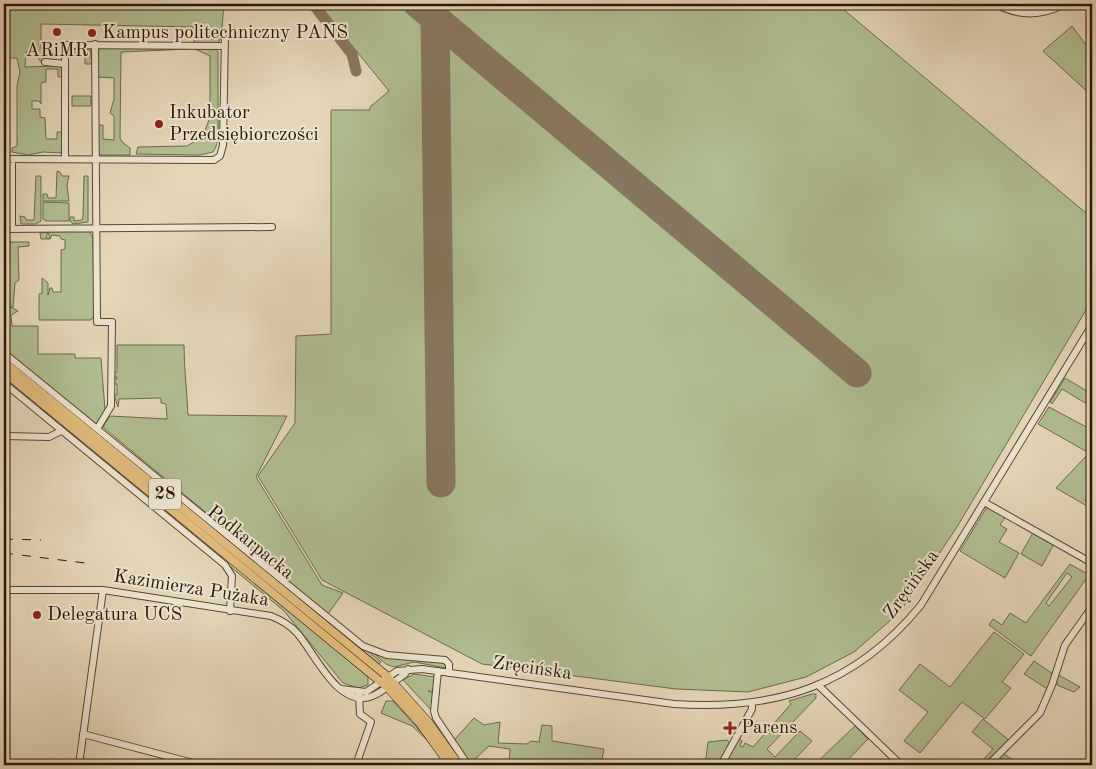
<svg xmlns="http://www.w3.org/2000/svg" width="1096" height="769" viewBox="0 0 1096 769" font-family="'Old Standard TT',serif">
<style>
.green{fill:#b1be92;stroke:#6e6b4c;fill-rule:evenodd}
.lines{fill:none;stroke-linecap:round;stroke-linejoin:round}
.taxiway{stroke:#877760;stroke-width:11}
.runway{stroke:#877760;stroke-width:29}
.minor-casing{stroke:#584832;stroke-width:8}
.major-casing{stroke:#2a1805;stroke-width:9}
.minor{stroke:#ede4d2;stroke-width:6}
.major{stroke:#e2bb7d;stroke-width:8}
.rail{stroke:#2a1805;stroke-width:1;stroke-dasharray:9 9;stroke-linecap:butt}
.poi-dot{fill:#8f2418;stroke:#ede4d2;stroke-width:2}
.labels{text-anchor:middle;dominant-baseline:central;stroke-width:4;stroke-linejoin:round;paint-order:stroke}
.shield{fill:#ede4d2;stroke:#645542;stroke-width:1}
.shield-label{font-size:18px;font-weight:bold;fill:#2a1805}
.poi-label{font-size:19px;fill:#2a1805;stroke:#ede4d2;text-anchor:start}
.street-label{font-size:19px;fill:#2a1805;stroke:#ede4d2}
</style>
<rect width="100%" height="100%" fill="#e4d6ba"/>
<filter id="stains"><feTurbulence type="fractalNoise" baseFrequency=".004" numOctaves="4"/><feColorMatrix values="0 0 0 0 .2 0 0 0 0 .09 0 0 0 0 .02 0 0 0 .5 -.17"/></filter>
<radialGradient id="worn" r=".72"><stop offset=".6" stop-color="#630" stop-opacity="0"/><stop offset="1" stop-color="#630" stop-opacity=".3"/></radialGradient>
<path class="green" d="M4,4h220l-3,35 -4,4 -23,1v-17l-153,-3v24l3,5 1,10h-3l-9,-11h-7l-1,15 34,-1 3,3v8h-4v-8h-12v13l-5,1v21l-2,-3h-7v8h8v8l5,1 1,21h11v-7h5v21l-19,-1 -15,3 -16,-3v-4l5,-2v-60l3,-14 -3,-14h-13z
M318,4h519l255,214v82l-135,227 -57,85 -46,40 -48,25 -58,15 -72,-3 -194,-25 -160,-84 -64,-104 37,-53 1,-87 35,-2v-224h39v-3l19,-16z
M1072,26l20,27v43l-49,-45z
M101,46l88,3 -68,3 -1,86 2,4 8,6v7h-32v-30h5v14l11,1v-24l-4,-3 4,-14v-21l-16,-1v-26z
M72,49h18l2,15h-7v-11h-8l-1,3h-4z
M195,49h21l2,3v57l-8,-1v-52z
M72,96h19v10h-19z
M213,113l5,1c0,12 2,29 -5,38l-13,3 -64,-1 2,-7 49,-1c14,-7 20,-16 23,-31z
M4,163l5,5v48l-5,8z
M57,171l3,1 2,4h7l-2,9 2,16h-26v-7h4l1,4h8z
M36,176h5v45l-5,3h-15l-1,-8 5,1 1,3h8z
M84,176h4v46l-15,2 -3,-3v-4h4v4l8,-1 1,-3z
M43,202l26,1v18h-23l-3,-2z
M89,231l4,7 1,78 -3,4h-52v-26l3,-1v-15l6,5v12l2,-7h2l1,4h8v-42l4,-1v-9l-4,-1 -1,-3 -8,-1 -2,4h-9l-1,-6 8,-1 -2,6h4l-2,-6z
M10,242h19v4l-11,1 1,33 -4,3 -2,24 -9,-1v-61h6z
M4,307l9,1 5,3 -7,4 1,11h26v28h37v4h26l4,52 -9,14 -92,-75v-36l6,3 -6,-4z
M117,345h67c0,24 3,46 4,70l99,1 -31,61 66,108 21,8 -15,21 -225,-187 7,-11 57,3 -1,-15 -5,-1v-5l-42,1 -1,8 -4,-12h3v-11h-3v-5h3v-2h-3v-4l3,-1z
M4,376l74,61 -2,3 -72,-60z
M1065,378l27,16v13l-30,-18 -10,15 -2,-2z
M1049,407l43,23v62l-7,8 7,4v5l-36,-21 33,-35 -51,-29z
M90,426l277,224 14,12 -2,2 -46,-38 -21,-15 -223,-183z
M85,432l245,202 -25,-18 -221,-182z
M140,488l165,135 63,54v8l-10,3 -15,-5 -59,-72 -145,-120z
M987,507l19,9 -6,9 7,4 -8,13 20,11 -14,25 -45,-27z
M1034,531l21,11 -13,24 -21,-12z
M1070,564l19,11 -58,81 -42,-31 4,-6 9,6 8,-12 16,10zM1067,573l5,4 -23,29 -3,-3z
M994,632l30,22 -22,28 9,6 -26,31 -23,-17 -42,51 -16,-12 24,-29 -29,-22 21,-26 30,23z
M371,651l73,12 2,5 -32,-6 -20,5 -8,-3z
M1034,661l19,13 -4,16 -25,-16z
M414,674l21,3 -2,14h-5l5,2 -1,18 -29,-31z
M1057,674l23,13 -6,5 -17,-7z
M812,694h4v4l-49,51 8,8 25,-26 12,10 -23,24h-65l15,-26 3,2 -2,5 3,1 2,-4 8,4 38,-43 -2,-3z
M386,701h7l38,42 16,22 -16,-21 -19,-18 -31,-13z
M474,718l10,7 16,-3 -2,21 29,1 4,-3 8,1 3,-17 10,1v15l52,8 -3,16h-105v-3l13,1 1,-14 -21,-3 -16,15 -6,-1 -13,-20z
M983,719l27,22 -22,23 -5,-4 10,-11 -21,-17z
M855,726l13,13 -25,26h-29z
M727,740l3,3 -13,22h-12l3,-23z
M1002,753l18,11 -30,1z"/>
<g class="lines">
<path class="taxiway" d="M313,4l39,50 4,17"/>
<path class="runway" d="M418,4l439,369
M435,18l6,465"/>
<defs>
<path id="minor" d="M996,4c23,13 46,12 69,0
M95,44l2,278h15l-1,84 -14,23
M45,62l20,2
M4,159l210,1 6,-4 3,-11 2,-110
M65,159v-114l158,1
M12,160v68
M4,229l268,-2
M4,353l359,293 24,9 58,5 4,4v9
M4,383l221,182 7,11 -2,35
M4,436l45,1 12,-6
M984,502l108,61
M4,590h99l168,26c10,4 19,9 26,17 18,20 40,74 73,64 13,-4 24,-16 35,-23l3,-5
M438,671l-4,40 2,7 32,47
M818,685l83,80
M341,689l25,3 31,-21 25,-2 252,35c102,7 181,-18 247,-99l171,-280
M83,734l118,31
M79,765l24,-175
M356,765l15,-43 -11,-8 -1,-19
M721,765l31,-56v-5
M988,765l52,-52 12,-28 13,-40 27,-38"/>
<path id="major" d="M4,362l383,314 42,47 30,42
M4,372l383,315 32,35 31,43"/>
</defs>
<use href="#minor" class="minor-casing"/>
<use href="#major" class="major-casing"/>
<use href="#minor" class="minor"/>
<use href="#major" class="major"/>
<path class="rail" d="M4,539l37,1
M4,553l81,10"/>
</g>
<g class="poi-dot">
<circle cx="57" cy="32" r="5"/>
<circle cx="92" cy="33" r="5"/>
<circle cx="159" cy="124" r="5"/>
<circle cx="37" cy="615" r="5"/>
<path d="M727.5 720.5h5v5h5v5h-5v5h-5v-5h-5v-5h5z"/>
</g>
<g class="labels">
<rect class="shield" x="149" y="478.5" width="32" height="31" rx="4"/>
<g class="shield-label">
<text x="165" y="494">28</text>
</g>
<g class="poi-label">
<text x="102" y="33">Kampus politechniczny PANS</text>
<text x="57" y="51" text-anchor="middle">ARiMR</text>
<text x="169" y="113">Inkubator<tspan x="169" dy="22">Przedsiębiorczości</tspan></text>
<text x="47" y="615">Delegatura UCS</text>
<text x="741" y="728">Parens</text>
</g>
<g class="street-label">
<text transform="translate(250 543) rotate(39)">Podkarpacka</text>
<text transform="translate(912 585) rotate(-54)">Zręcińska</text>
<text transform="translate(191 589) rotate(9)">Kazimierza Pużaka</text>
<text transform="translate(532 669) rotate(8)">Zręcińska</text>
</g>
</g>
<rect width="1096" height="769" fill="none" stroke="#e4d6ba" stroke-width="20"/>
<rect x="5" y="5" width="1086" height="759" fill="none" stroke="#2a1805" stroke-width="2.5"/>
<rect x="10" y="10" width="1076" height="749" fill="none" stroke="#2a1805"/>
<rect width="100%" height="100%" filter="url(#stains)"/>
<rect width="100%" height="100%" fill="url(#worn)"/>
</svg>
